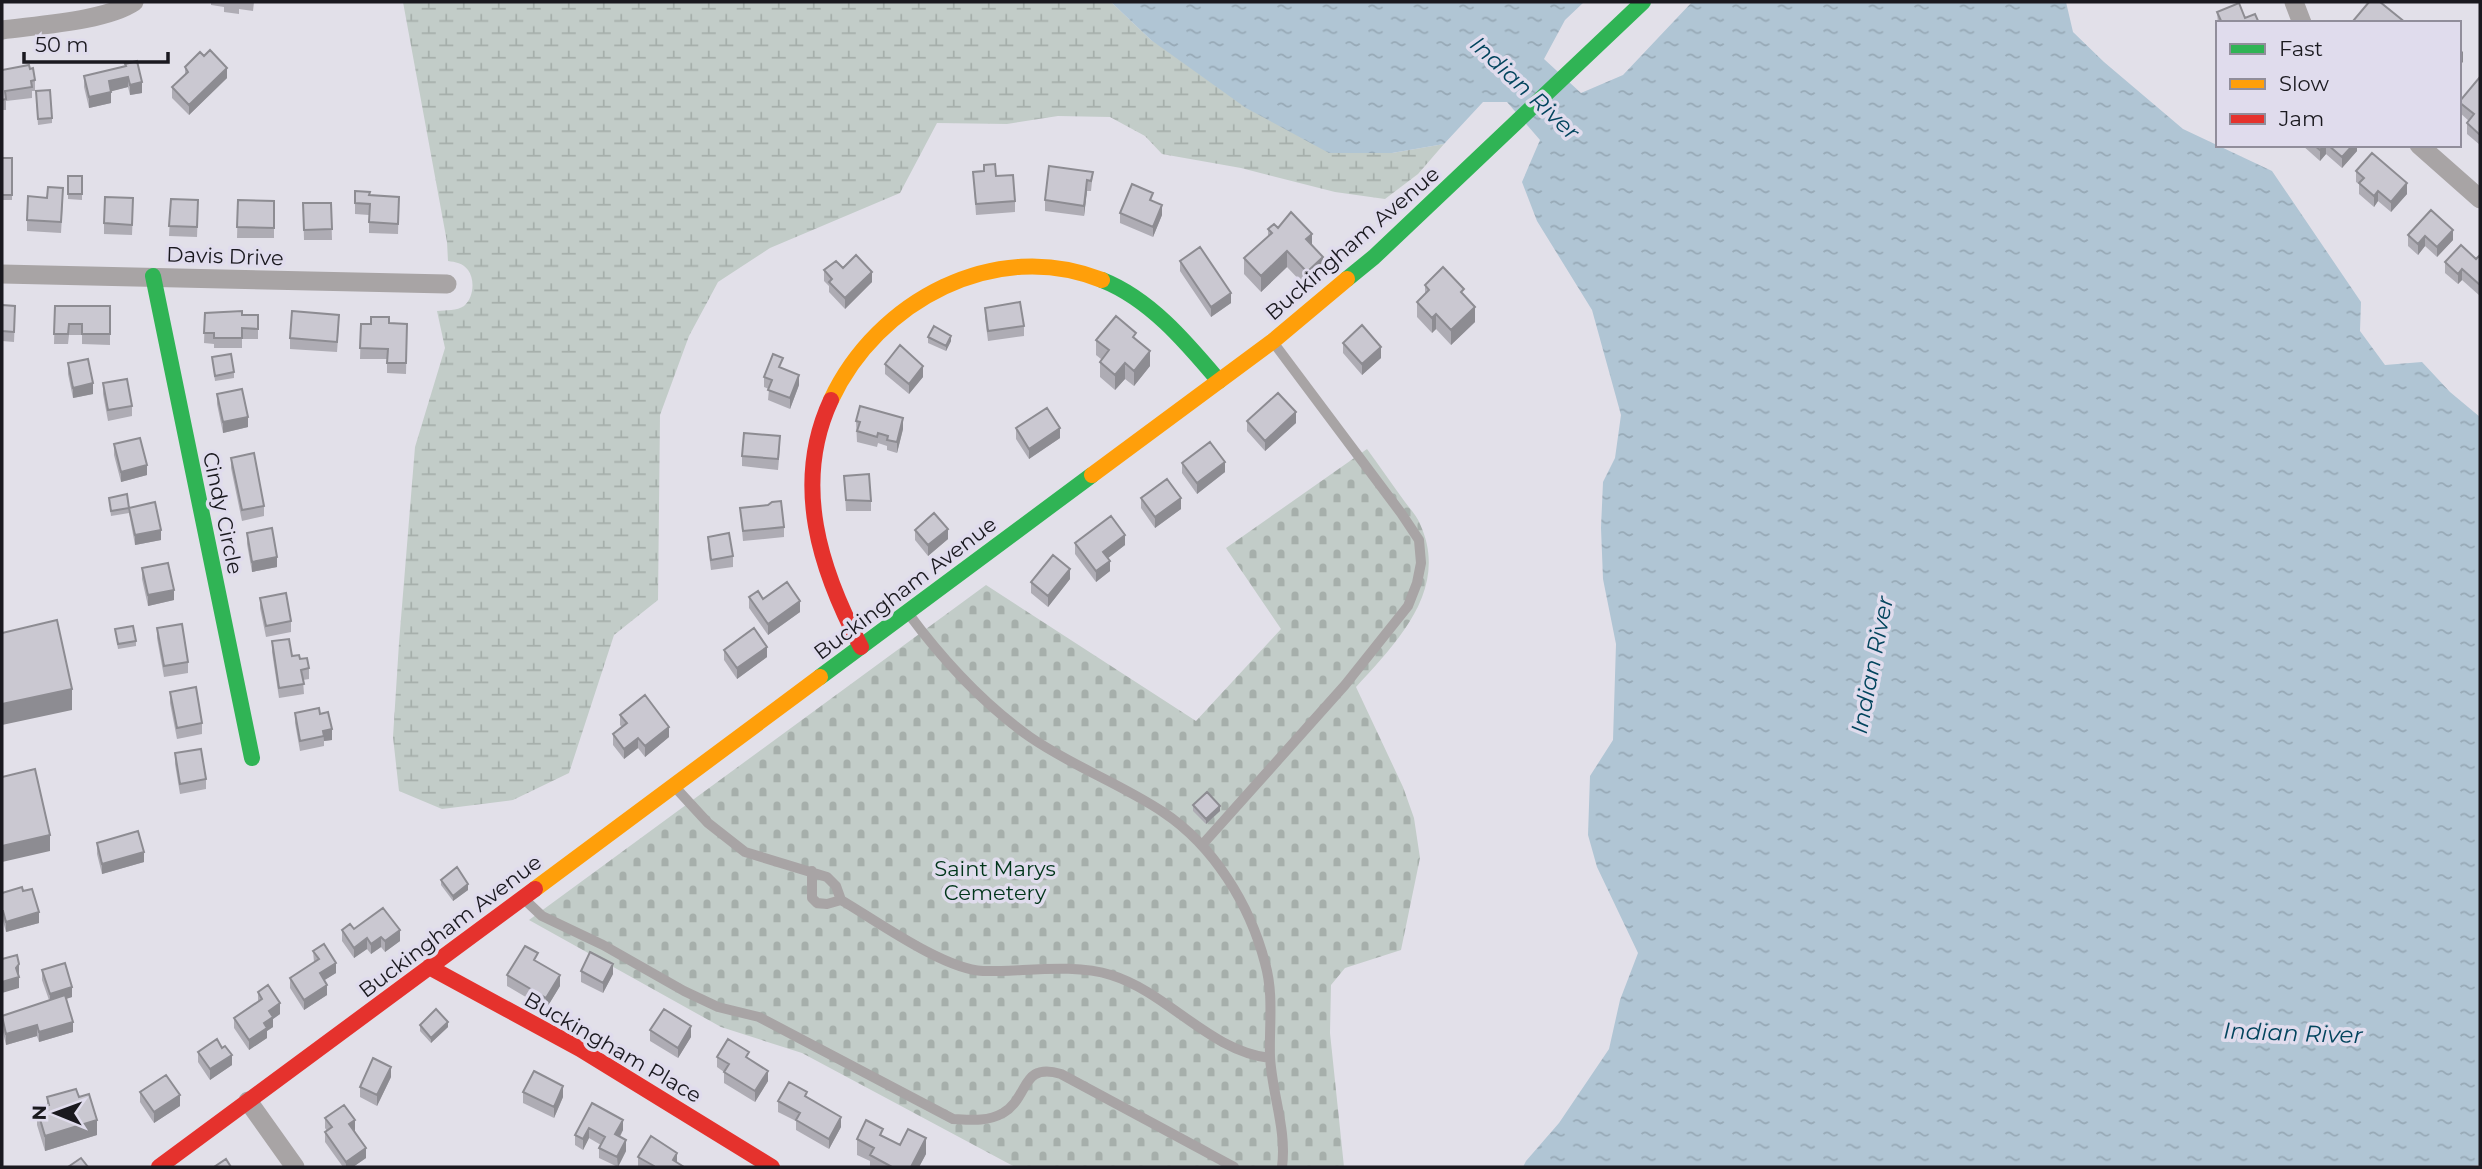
<svg xmlns="http://www.w3.org/2000/svg" width="2482" height="1169" viewBox="0 0 2482 1169" font-family="Montserrat,sans-serif">
<style>
.wetland{fill:url(#wetland-marsh)}
.cemetery{fill:url(#cemetery-stones)}
.water{fill:url(#water-ripples)}
.lines{fill:none;stroke-linecap:round;stroke-linejoin:round}
.lane{stroke:#a8a4a5;stroke-width:10}
.street{stroke:#a8a4a5;stroke-width:19}
.fast{stroke:#30b455;stroke-width:16}
.slow{stroke:#ff9f0a;stroke-width:16}
.jam{stroke:#e5322d;stroke-width:16}
.wall{fill:#aeacb4}
.shaded-wall{fill:#8d8c92}
.building{fill:#cac8d1;stroke:#8d8c92;stroke-width:2}
.labels{text-anchor:middle;dominant-baseline:central;stroke-width:7;stroke-linejoin:round;paint-order:stroke}
.street-label{font-size:21px;fill:#1a191f;stroke:#e0dced}
.park-label{font-size:21px;fill:#00351a;stroke:#e0dced}
.water-label{font-size:23px;font-style:italic;fill:#02445d;stroke:#e0dced}
</style>
<defs>
<pattern id="wetland-marsh" width="20" height="14" patternUnits="userSpaceOnUse" patternTransform="scale(1.75)"><rect width="20" height="14" fill="#c2ccc8"/><path d="M1 5h8M5 5V1M11 12h8M15 12V8" fill="none" stroke="#a6afab"/></pattern>
<pattern id="cemetery-stones" width="16" height="16" patternUnits="userSpaceOnUse" patternTransform="scale(1.75)"><rect width="16" height="16" fill="#c2ccc8"/><path d="M2 7V4a2 2 0 0 1 4 0v3zM10 15v-3a2 2 0 0 1 4 0v3z" fill="#a6afab"/></pattern>
<pattern id="water-ripples" width="26" height="14" patternUnits="userSpaceOnUse" patternTransform="scale(1.75)"><rect width="26" height="14" fill="#b0c5d4"/><path d="M2 4q2-2 4 0t4 0M15 11q2-2 4 0t4 0" fill="none" stroke="#97a9b6"/></pattern>
</defs>
<rect width="100%" height="100%" fill="#e2e0e9"/>
<path class="wetland" d="M403,2h708l40,38 241,113 52,-9 -26,30 -33,25 -50,-7 -94,-24 -79,-14 -17,-18 -35,-19 -52,-1 -51,8 -70,-1 -37,70 -130,55 -52,34 -29,54 -29,79 -2,185 -44,35 -45,138 -56,27 -71,9 -43,-18 -6,-54 6,-94 16,-196 30,-99 -8,-37c9,-1 20,0 27,-5 10,-8 11,-27 4,-36 -5,-7 -13,-8 -20,-9l-1,-19z"/>
<path class="cemetery" d="M1367,449c13,18 25,35 38,53 5,7 12,14 15,22 30,65 -23,118 -64,163l47,100 11,31 6,40 -19,92 -56,18 -14,17 -1,48 14,134h-329l-213,-114 -81,-26 -192,-107 457,-335 210,136 85,-92 -55,-81z"/>
<path class="water" d="M1111,2h473l-19,18 -21,39 37,34 42,-18 69,-73h374l7,30 31,30 79,67 89,42 89,131 -1,29 25,34 37,-3 28,30 30,25v748l-24,2h-933l3,-6 33,-38 50,-74 11,-49 18,-47 -41,-86 -9,-32 2,-59 23,-36 3,-96 -13,-65 -2,-51 2,-46 12,-24 6,-43 -29,-105 -55,-89 -15,-39 18,-42 -33,-38h-24l-39,42 -52,9h-63l-83,-45 -95,-68z"/>
<g class="lines">
<path class="lane" d="M908,613c34,46 74,90 122,124 42,29 91,47 133,75 51,34 87,93 102,151 9,31 4,63 5,94 2,37 17,73 12,110
M674,786l34,37 37,29 82,25 9,9 5,14c36,21 102,69 142,71 39,1 90,-8 128,4 58,18 98,76 159,83
M1202,845l143,-160 63,-79 9,-23 4,-20 -2,-23 -18,-27 -128,-171
M812,871v27l5,5 10,1 14,-4
M524,899l18,17 61,29 81,46 34,16 41,10 194,102c18,1 34,3 50,-6 27,-16 17,-51 58,-39l173,93"/>
<path class="street" d="M2294,2l8,21
M2,30c36,-5 104,-9 132,-28
M2419,145l61,54
M2,274l445,10
M248,1101l47,66"/>
<path class="fast" d="M153,276l99,482
M1347,279l27,-22 269,-255
M1102,280c48,19 84,62 117,101
M820,677l272,-202"/>
<path class="slow" d="M831,400c46,-99 165,-163 271,-120
M1092,475l181,-134 74,-62
M535,889l285,-212"/>
<path class="jam" d="M831,400c-39,84 -11,170 30,247
M429,967l151,82 192,118
M159,1167l376,-278"/>
</g>
<path class="wall" d="M211,2h43l-1,9 -14,-2v5l-15,-2v-5l-13,-2z
M2217,12l28,6 14,5 -41,1z
M204,56l23,22 -38,37 -17,-17v-11l13,-12v-8z
M125,67l17,26 -12,2 -2,-8 -17,4v12l-22,5 -5,-21v-11z
M30,69l5,11v11h-3v7l-26,3v9h-4v-40z
M2480,80v65l-13,-11v-11l2,-2 -10,-9v-10z
M36,97l16,21v5l-14,2z
M2302,145h55v6l-15,17 -16,-14 -6,7z
M2,158h10v42h-10z
M2356,171l51,23 -16,18 -13,-11 -4,6 -15,-13v-10l-3,-2z
M973,172l23,4 19,25v11l-39,3z
M1093,172l-2,19h-4l-3,25 -39,-5v-11z
M68,176h14v24l-14,-1z
M355,191l15,4 29,2 -1,37 -29,-1v-18l-14,-1z
M63,199l-2,34 -34,-2v-11z
M171,199l27,11 -1,27 -28,-1z
M238,200l36,1v37h-37z
M1153,201l9,14 -9,22 -33,-14v-10z
M303,203h28l1,37h-28z
M133,209l-1,26 -28,-1v-11z
M2431,210l22,30 -16,17 -12,-11 -7,9 -10,-9v-11z
M1278,228l34,17 11,27 -16,16 -20,-21 -26,25 -17,-18v-16l24,-22v-7z
M2480,255v41l-18,-16 -4,4 -13,-11v-11l31,-3z
M1180,261l51,42 -20,14 -31,-46z
M843,268l29,14 -27,27 -16,-17v-6l-5,-5v-11z
M1425,285l50,37 -24,23 -15,-16 -4,4 -15,-16v-15l8,-8z
M2,305l13,11 -1,26 -12,-1z
M55,306h55v39l-28,-1v-9h-13l-1,9h-14z
M985,308l39,18v10l-36,5 -3,-23z
M205,313l53,2v24h-16v9h-28v-4l-10,-1z
M389,323l18,1 -1,50 -19,-1v-14h-27l1,-35z
M339,325l-2,27 -47,-3v-11z
M928,337l23,4 -5,10 -18,-8z
M1136,339l14,27 -16,20 -9,-7 -10,11 -15,-13v-15l1,-3 -5,-4v-15z
M1343,343l38,15 -19,17 -19,-22z
M212,357l22,15v6l-19,3z
M68,363l25,31 -20,4 -5,-24z
M885,364l38,13 -14,17 -24,-20z
M783,368l16,17 -9,24 -22,-9 1,-11 -5,-2v-10z
M103,383l29,23v10l-24,5 -5,-27z
M217,394l31,33 -25,6 -6,-29z
M856,421l47,8 -6,24 -10,-3v-4l-9,-3 -1,4 -20,-5z
M1247,421l49,2 -31,28 -18,-20z
M1016,428l44,10 -31,21 -13,-20z
M114,444l33,31 -26,7 -7,-27z
M780,447l-2,23 -36,-4v-10z
M231,458l33,48v10l-22,5 -11,-53z
M1182,463l43,9 -28,22 -15,-21z
M844,476l27,25v10h-25z
M109,498l20,10 32,32 -26,5 -6,-32 -18,3z
M1141,498l40,11 -26,19 -14,-20z
M740,508l44,19v10l-41,4z
M915,530l33,9 -20,17 -13,-16z
M247,533l30,34 -25,5 -5,-28z
M708,537l25,19v11l-22,3 -3,-23z
M1075,543l50,2 -17,13 2,13 -14,11 -21,-28z
M142,568l32,32 -26,6 -6,-27z
M1070,579l-22,28 -17,-14v-11z
M749,597l14,2 37,13 -32,23 -19,-27z
M260,598l31,23v11l-25,5 -6,-29z
M157,628l31,34v11l-24,4 -7,-39z
M115,629l21,12v5l-18,3z
M272,641l37,27v11l-6,1 1,14 -25,4 -7,-46z
M724,650l43,7 -30,22 -13,-19z
M170,692l32,31v11l-25,5 -7,-36z
M295,713l25,1 12,26 -8,1v5l-24,5 -5,-28z
M620,715l49,22 -24,20 -7,-9 -14,11 -11,-14v-11l9,-7 -2,-2z
M175,753l31,26v10l-26,5 -5,-30z
M1193,805l27,6 -14,13 -13,-13z
M97,843l47,19 -42,12 -5,-20z
M441,880l27,10 -15,11 -12,-16z
M23,891l16,32 -33,9 -3,-11 -1,1v-29z
M354,929l46,12 -15,11 -4,-5 -10,7 -4,-5 -13,9 -12,-17v-11z
M313,951l23,22 -12,7 3,15 -23,15 -14,-22v-10l24,-16z
M538,962l22,24 -14,23 -39,-23v-11z
M42,970l30,27 -6,2 7,33 -34,10 -2,-6 -31,9 -4,-17v-12l47,-16 -7,-20z
M581,971l32,3 -10,19 -22,-11z
M258,992l22,22 -7,5v8l-6,4v7l-18,12 -15,-22v-10l24,-16z
M420,1025l28,2 -17,16 -11,-12z
M650,1030l41,7 -13,21 -28,-17z
M198,1052l34,13 -22,15 -12,-18z
M717,1057l32,3 19,21 -13,21 -31,-19v-11l-7,-5z
M391,1077l-14,29 -17,-9v-10z
M140,1092l40,14 -26,17 -14,-21z
M523,1092l40,5 -9,21 -31,-15z
M47,1097h32l18,38 -52,16 -8,-26v-16l10,-3z
M807,1097l34,30 -12,22 -33,-19v-9l-18,-9v-11z
M592,1103l31,27 -3,7 6,14 -8,16 -19,-9v-10l2,-3 -12,-7 -6,12 -8,-5v-10z
M325,1118l30,13 11,27 -13,9h-10l-18,-25v-10l2,-1 -2,-3z
M883,1136l17,9 26,9 -7,13h-49v-6l-13,-6v-16z
M638,1157l39,6 7,4h-46z"/>
<path class="shaded-wall" d="M2463,51v11l-4,4v-11z
M227,68v10l-38,37v-10z
M128,77v10l-19,5v-11z
M142,82v11l-12,2v-10z
M111,92v11l-22,5v-11z
M2324,145h2v9l-6,7v-11z
M2353,145h4v6l-15,17v-11z
M1087,180v11l-3,25v-10z
M2407,183v11l-16,18v-10z
M2378,191v10l-4,6v-11z
M1162,205v10l-9,22v-10z
M2453,230v10l-16,17v-10z
M1312,234v15l-6,-10z
M2425,236v10l-7,9v-11z
M1287,251v16l-26,25v-16z
M1323,257v15l-16,16v-16z
M2462,269v11l-4,4v-10z
M872,272v10l-27,27v-11z
M1231,293v10l-20,14v-10z
M1475,307v15l-24,23v-15z
M1436,314v15l-4,4v-15z
M951,336v5l-5,10v-5z
M1381,347v11l-19,17v-11z
M1150,351v15l-16,20v-15z
M1125,363v16l-10,11v-15z
M923,366v11l-14,17v-10z
M799,375v10l-9,24v-11z
M93,383v11l-20,4v-10z
M1296,412v11l-31,28v-10z
M248,417v10l-25,6v-11z
M903,418v11l-6,24v-11z
M1060,428v10l-31,21v-10z
M1225,462v10l-28,22v-11z
M147,465v10l-26,7v-10z
M1181,498v11l-26,19v-11z
M948,529v10l-20,17v-11z
M161,530v10l-26,5v-10z
M1125,535v10l-22,17v-10z
M277,557v10l-25,5v-10z
M1110,561v10l-14,11v-11z
M1070,569v10l-22,28v-11z
M174,590v10l-26,6v-11z
M800,601v11l-32,23v-11z
M767,647v10l-30,22v-11z
M72,689v21l-70,15v-21z
M669,727v10l-24,20v-11z
M332,729v11l-8,1 -1,-10z
M638,738v10l-14,11v-10z
M1220,806v5l-14,13v-5z
M50,835v16l-48,11v-16z
M144,852v10l-42,12v-10z
M468,884v6l-15,11v-5z
M2,911h1v10l-1,1z
M39,912v11l-33,9v-10z
M400,930v11l-15,11v-11z
M381,937v10l-10,7v-10z
M367,938v11l-13,9v-10z
M336,963v10l-16,10v-10z
M19,964v10l-3,4v-10z
M613,964v10l-10,19v-10z
M560,975v11l-14,23v-11z
M19,977v11l-17,5v-11z
M327,985v10l-23,15v-10z
M72,987v10l-22,7v-10z
M280,1003v11l-7,5v8l-6,4v7l-18,12v-10l15,-17 5,-12z
M73,1022v10l-34,10v-10z
M448,1022v5l-17,16v-5z
M37,1025v11l-31,9v-11z
M691,1026v11l-13,21v-10z
M232,1055v10l-22,15v-11z
M391,1067v10l-14,29v-11z
M768,1071v10l-13,21v-11z
M563,1086v11l-9,21v-11z
M180,1095v11l-26,17v-11z
M841,1117v10l-12,22v-10z
M97,1120v15l-52,16v-15z
M355,1120v11l-6,4v-11z
M623,1120v10l-8,15v-11z
M589,1128v10l-6,12v-11z
M926,1138v16l-7,13h-8z
M626,1140v11l-8,16 -1,-10z
M366,1148v10l-13,9h-7v-5z
M677,1153v10l-4,-3z"/>
<path class="building" d="M2369,2h11l26,21h-50l-3,-2z
M2239,3l6,15 10,-4 4,9h-37l-5,-11z
M210,50l17,18 -38,37 -17,-18 16,-15 -3,-5 15,-15 4,4z
M137,61l5,21 -12,3 -2,-8 -19,4 2,11 -22,5 -5,-21 42,-10 -1,-2z
M29,65l1,4 3,-1 2,12 -4,1 1,6 -27,4 1,8 -4,1v-30z
M2479,78l1,2v55l-13,-12 7,-9 -15,-12z
M50,90l2,28 -14,1 -2,-28z
M2314,145h10l-4,5z
M2328,145h25l-11,12z
M2372,153l35,30 -16,19 -13,-11 -4,5 -15,-13 5,-5 -8,-7z
M2,158h10v37h-10z
M995,164l1,12 17,-1 2,26 -39,3 -3,-32 11,-1v-6z
M1049,166l44,6 -2,9 -4,-1 -3,26 -39,-6z
M68,176h14v18h-14z
M1132,184l21,9 -3,7 12,5 -9,22 -33,-14z
M48,187l15,1 -2,34 -34,-2 1,-24 19,2z
M355,191l15,1 -1,3 30,2 -1,27 -29,-2 1,-18 -15,-1z
M105,197l28,1 -1,27 -28,-2z
M171,199l27,1 -1,27 -28,-1z
M238,200l36,1v27l-37,-1z
M303,203h28l1,26 -28,1z
M2431,210l22,20 -16,17 -12,-11 -7,8 -10,-9z
M1291,212l21,22 -6,5 17,18 -16,15 -20,-21 -26,25 -17,-18 28,-25 -4,-4 6,-5 4,4z
M2461,245l15,14 4,-4v30l-18,-16 -4,5 -13,-12z
M1200,247l31,46 -20,14 -31,-46z
M856,255l16,17 -27,26 -16,-16 3,-3 -8,-9 12,-9 7,7z
M1443,267l21,22 -3,3 14,15 -24,23 -15,-16 -4,4 -15,-16 12,-12 -4,-5z
M1020,302l4,24 -36,5 -3,-23z
M2,305l13,1 -1,26 -12,-1z
M55,306h55v28h-28v-10h-13l-1,10h-14z
M242,311v4h16v14l-16,-1v10h-28v-5h-10l1,-20z
M292,311l47,4 -2,27 -47,-4z
M1116,316l20,17 -3,4 17,14 -16,20 -9,-8 -10,12 -15,-13 9,-12 -13,-10z
M371,317h18v6l18,1 -1,39h-19l1,-14 -28,-1 1,-24h10z
M1362,325l19,22 -19,17 -19,-21z
M934,326l17,10 -5,10 -18,-9z
M900,345l23,21 -14,18 -24,-20z
M231,354l3,18 -19,4 -3,-19z
M773,354l10,4 -4,9 20,8 -9,23 -22,-8 4,-10 -8,-3z
M88,359l5,24 -20,5 -5,-25z
M127,379l5,27 -24,4 -5,-27z
M242,389l6,28 -25,5 -6,-28z
M1278,393l18,19 -31,29 -18,-20z
M860,406l43,12 -6,24 -10,-2 1,-4 -10,-3 -1,4 -20,-6 3,-9 -4,-1z
M1047,408l13,20 -31,21 -13,-21z
M744,433l36,3 -2,23 -36,-3z
M140,438l7,27 -26,7 -7,-28z
M1210,442l15,20 -28,21 -15,-20z
M254,453l10,53 -22,4 -11,-52z
M869,474l2,27 -25,-1 -2,-24z
M1167,479l14,19 -26,19 -14,-19z
M127,494l2,14 -18,3 -2,-13z
M781,501l3,26 -41,4 -3,-23 28,-3 4,-3z
M155,502l6,28 -26,5 -6,-27z
M934,513l14,16 -20,16 -13,-15z
M1111,516l14,19 -22,17 7,9 -14,10 -21,-28z
M272,528l5,29 -25,5 -5,-29z
M729,533l4,23 -22,4 -3,-23z
M1053,555l17,14 -22,27 -17,-14z
M168,563l6,27 -26,5 -6,-27z
M787,582l13,19 -32,23 -19,-27 9,-6 5,8z
M286,593l5,28 -25,5 -6,-28z
M57,620l15,69 -70,15v-71z
M182,624l6,38 -24,4 -7,-38z
M133,626l3,15 -18,3 -3,-15z
M754,628l13,19 -30,21 -13,-18z
M289,639l3,17 7,-1 1,4 7,-1 2,10 -8,2 3,14 -25,4 -7,-47z
M196,687l6,36 -25,5 -7,-36z
M645,695l24,32 -24,19 -7,-8 -14,11 -11,-15 14,-11 -7,-8z
M319,708l1,6 8,-2 4,17 -9,2 1,5 -24,5 -5,-28z
M201,749l5,30 -26,5 -5,-31z
M35,769l15,66 -48,11v-69z
M1207,792l13,14 -14,13 -13,-14z
M138,831l6,21 -42,12 -5,-21z
M457,867l11,17 -15,12 -12,-16z
M22,887l1,4 9,-2 7,23 -33,10 -3,-11h-1v-18z
M383,908l17,22 -15,11 -4,-4 -10,7 -4,-6 -13,10 -12,-18 8,-6 4,5z
M324,944l12,19 -16,10 7,12 -23,15 -14,-22 29,-19 -6,-8z
M525,946l13,7 -4,7 26,15 -14,23 -39,-23z
M590,952l23,12 -10,19 -22,-12z
M17,955l2,9 -3,4 3,9 -17,5v-23z
M65,963l7,24 -22,7 -8,-24z
M268,985l12,18 -11,8 4,6 -9,6 3,5 -18,12 -15,-22 28,-19 -4,-7z
M65,995l8,27 -34,10 -2,-7 -31,9 -4,-18z
M436,1009l12,13 -17,16 -11,-13z
M664,1009l27,17 -13,22 -28,-18z
M217,1039l5,9 3,-2 7,9 -22,14 -12,-17z
M728,1039l21,13 -3,5 22,14 -13,20 -31,-19 5,-8 -12,-7z
M373,1058l18,9 -14,28 -17,-8z
M534,1071l29,15 -9,21 -31,-15z
M166,1075l14,20 -26,17 -14,-20z
M789,1082l18,10 -2,4 36,21 -12,22 -33,-19 4,-7 -22,-12z
M76,1089l3,8 10,-3 8,26 -52,16 -8,-27 12,-4 -2,-8z
M592,1103l31,17 -8,14 11,6 -9,17 -18,-9 6,-11 -16,-9 -6,11 -8,-4z
M344,1105l11,15 -6,4 17,24 -20,14 -21,-30 7,-5 -7,-9z
M866,1120l17,9 -3,6 20,10 8,-16 18,9 -15,29h-19l-22,-12 4,-7 -17,-9z
M651,1136l26,17 -4,7 11,7h-30v-1l-16,-9z
M81,1158l7,9h-20z
M226,1159l5,8h-17z"/>
<g class="labels">
<g class="street-label">
<text transform="translate(1352 243) rotate(-41)">Buckingham Avenue</text>
<text transform="translate(225 256) rotate(2)">Davis Drive</text>
<text transform="translate(223 513) rotate(78)">Cindy Circle</text>
<text transform="translate(905 588) rotate(-37)">Buckingham Avenue</text>
<text transform="translate(450 926) rotate(-37)">Buckingham Avenue</text>
<text transform="translate(613 1047) rotate(30)">Buckingham Place</text>
</g>
<g class="park-label">
<text x="995" y="868">Saint Marys<tspan x="995" dy="24">Cemetery</tspan></text>
</g>
<g class="water-label">
<text transform="translate(1525 88) rotate(43)">Indian River</text>
<text transform="translate(1872 665) rotate(-79)">Indian River</text>
<text transform="translate(2293 1033) rotate(2)">Indian River</text>
</g>
</g>
<rect width="2482" height="1169" fill="none" stroke="#1a191f" stroke-width="7"/>
<rect x="2216" y="21" width="245" height="126" fill="#e0dced" stroke="#918e9b" stroke-width="2"/>
<rect x="2230" y="44" width="35" height="10" fill="#30b455" stroke="#918e9b" stroke-width="2"/>
<text x="2279" y="56" font-size="21" fill="#1a191f">Fast</text>
<rect x="2230" y="79" width="35" height="10" fill="#ff9f0a" stroke="#918e9b" stroke-width="2"/>
<text x="2279" y="91" font-size="21" fill="#1a191f">Slow</text>
<rect x="2230" y="114" width="35" height="10" fill="#e5322d" stroke="#918e9b" stroke-width="2"/>
<text x="2279" y="126" font-size="21" fill="#1a191f">Jam</text>
<g transform="translate(56 1113) rotate(271)" stroke="#e0dced" stroke-width="5" paint-order="stroke">
<path d="M0-5L12 26L0 18L-12 26Z" fill="#1a191f"/>
<text y="-10" font-size="19" font-weight="bold" text-anchor="middle" fill="#1a191f">N</text>
</g>
<path d="M24 52v10h144v-10" fill="none" stroke="#1a191f" stroke-width="3.5"/>
<text x="35" y="52" font-size="21" fill="#1a191f" stroke="#e0dced" stroke-width="5" paint-order="stroke">50 m</text>
</svg>
